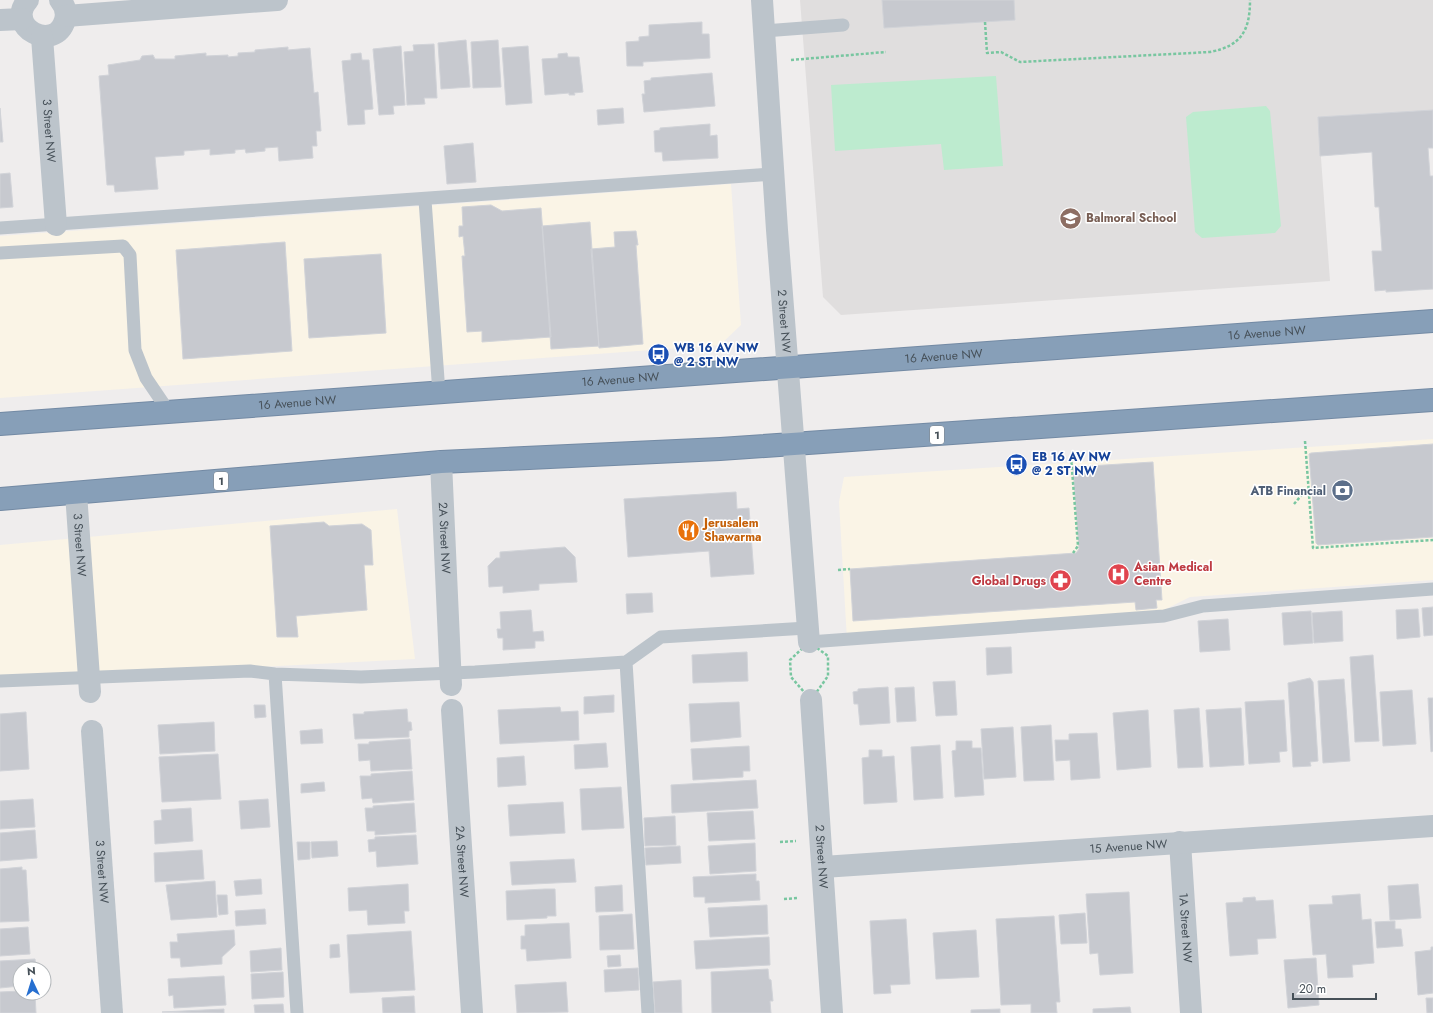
<svg xmlns="http://www.w3.org/2000/svg" width="1433" height="1013" viewBox="0 0 1433 1013" font-family="Jost,sans-serif">
<style>
.commercial{fill:#faf4e6}
.education{fill:#e0dede}
.green{fill:#bdebcf}
.building{fill:#c7c9cf;stroke:#d1d3d8}
.lines{fill:none;stroke-linecap:round;stroke-linejoin:round}
.highway-casing{stroke:#738aa4;stroke-width:24}
.path{stroke:#78c6a0;stroke-width:2.5;stroke-dasharray:3 2;stroke-linecap:butt}
.lane{stroke:#bcc4cb;stroke-width:13}
.street{stroke:#bcc4cb;stroke-width:22}
.highway{stroke:#879fb8;stroke-width:22}
.labels{text-anchor:middle;dominant-baseline:central;stroke-width:3;stroke-linejoin:round;paint-order:stroke}
.shield{fill:#fff;stroke:#7e848a;stroke-width:1}
.shield-label{font-size:11px;font-weight:bold;fill:#465058}
.street-label{font-size:12px;fill:#465058;stroke:#fff}
.education-label{font-size:12px;font-weight:bold;fill:#785e54;stroke:#fff;text-anchor:start}
.transit-label{font-size:12px;font-weight:bold;fill:#164399;stroke:#fff;text-anchor:start}
.service-label{font-size:12px;font-weight:bold;fill:#4e5e75;stroke:#fff;text-anchor:end}
.food-label{font-size:12px;font-weight:bold;fill:#c56008;stroke:#fff;text-anchor:start}
.health-label{font-size:12px;font-weight:bold;fill:#be3a42;stroke:#fff;text-anchor:start}
</style>
<rect width="100%" height="100%" fill="#efeded"/>
<path class="commercial" d="M731,184l10,141 -21,20 -720,53v-162z
M1433,439v141l-243,17 -30,15 -313,28 -8,-138 5,-25z
M397,509l18,150 -415,21v-135z"/>
<path class="education" d="M800,0h633v110l-115,7 12,164 -489,34 -18,-18z"/>
<path class="green" d="M996,76l7,90 -59,4 -3,-26 -106,7 -4,-66z
M1266,106l4,5 11,115 -6,7 -73,5 -7,-6 -9,-115 7,-5z"/>
<path class="building" d="M882,0h132l1,20 -131,8z
M702,22v12h7l1,24 -67,4v4h-16l-1,-24 13,-1v-4l10,-1v-11z
M466,40l4,47 -29,2 -3,-46z
M498,40l3,47 -28,1 -2,-46z
M434,44l3,54h-13l1,6 -18,1 -3,-53 10,-1 -1,-6z
M401,46l4,59 -12,1 1,8 -15,1 -6,-66z
M528,46l4,57 -26,2 -4,-57z
M288,47v3l22,-2 4,45 4,-1 3,39h-5l1,15h-5l1,12 -34,3 -1,-14 -13,1v3l-19,2 -1,-4 -10,1v3l-25,2v-6l-26,2v4l-29,2 3,32 -43,3 -1,-7h-7l-8,-109 10,-1 -1,-10 32,-5 2,-4 11,-1 2,4h20v-3l31,-3v3l22,-1v2l10,-1v-3l17,-1v-2z
M361,53l1,7h7l4,49 -9,1 1,14 -17,1 -6,-64 9,-1v-6z
M567,53l1,4h11l4,35 -9,1 1,2h-6v-2l-24,2 -3,-36 16,-1v-4z
M712,73l3,33 -71,6 -2,-18h3l-1,-13 7,-1v-2z
M0,108l3,34h-3z
M623,108l1,15 -26,2 -1,-15z
M1433,110v38h-5l2,28h3v113l-47,3v-2l-11,1 -3,-40h10l-3,-44h-4l-3,-55 -52,4 -2,-39z
M710,124v12l7,-1 1,23 -55,3 -1,-9h-7l-1,-21 6,-1v-2z
M473,143l3,39 -29,2 -3,-38z
M10,173l3,34 -13,1v-34z
M491,205l11,6 39,-3 10,129 -69,5v-11l-15,1 -5,-76h3l-2,-20 -4,1v-11h4l-1,-19z
M590,222l9,124 -48,3 -9,-123z
M636,231l2,14h-2l7,99 -44,4 -8,-99 24,-2 -1,-15z
M285,242l7,109 -109,8 -7,-109z
M381,254l5,79 -77,5 -5,-79z
M1433,444v93l-115,8 -2,-2 -7,-89 2,-1z
M1153,462l9,138h-6l1,8 -21,2 -1,-8 -282,19 -3,-52 226,-16 3,-4 -6,-82z
M736,492l1,17 12,-1 5,66 -43,3 -2,-26 -81,6 -4,-58z
M324,522l5,4 33,-2 9,6 2,35h-9l3,45 -71,6 2,21h-21l-7,-111z
M565,547l10,10 2,25 -38,2v6l-36,3v-7l-14,1 -1,-21 8,-8h4v-6z
M652,593l1,19 -26,2 -1,-20z
M1433,607v28l-9,1 -2,-28z
M1418,609l2,28 -23,2 -1,-29z
M531,610l2,22 10,-1 1,10h-9v7l-32,2v-12h-5l-1,-9h4l-1,-17z
M1311,611l2,32 -29,2 -2,-32z
M1342,611l1,30 -29,2 -2,-30z
M1228,619l2,31 -30,2 -2,-31z
M1011,647l1,26 -25,2 -1,-27z
M747,652l1,29 -55,2 -1,-28z
M1373,655l6,86 -24,1 -5,-85z
M1310,678l3,4 5,79 -8,1 1,4 -18,1 -5,-84z
M1344,679l6,82 -27,2 -5,-82z
M955,681l2,34 -21,1 -3,-34z
M888,687l2,36 -30,2 -2,-21h-4l-1,-12 5,-1v-2z
M914,687l2,34 -19,1 -2,-34z
M1412,690l4,54 -33,2 -3,-54z
M614,695v17l-30,2v-17z
M1428,698h5v53l-2,1z
M1284,700l3,51 -8,1 1,10 -31,2 -4,-62z
M739,702l2,35 -50,5 -2,-38z
M254,705h11l1,12 -11,1z
M560,707l1,5 17,-1 1,29 -79,4 -2,-34z
M1199,708l4,59 -25,1 -4,-58z
M1241,708l3,57 -34,2 -4,-57z
M407,709l1,13h3l1,8 -3,1v6l-54,2 -2,-25h11v-2z
M1148,710l3,57 -34,3 -4,-57z
M26,712l3,57 -29,2v-57z
M214,722l1,29 -55,3 -2,-29z
M1051,725l3,55 -30,1 -3,-54z
M1013,727l3,50 -32,2 -3,-50z
M322,729l1,14 -22,1 -1,-13z
M1097,733l3,45 -29,2 -1,-20 -14,1 -1,-21h14v-6z
M410,739l2,30 -41,2 -1,-11 -11,1 -1,-17h11v-2z
M956,741h16v7h9l3,47 -29,2 -3,-46 4,-1z
M606,743l2,24 -33,2 -1,-24z
M940,745l3,53 -29,2 -3,-53z
M749,746l1,25h-7v6l-50,3 -2,-31z
M869,750h13v7l12,-1 3,46 -33,2 -2,-46 7,-1z
M218,754l3,45 -59,3 -3,-45z
M524,756l2,29 -28,2 -1,-29z
M412,771l2,29 -41,3 -1,-5 -10,1 -2,-23h11v-2z
M756,780l2,28 -86,5 -1,-28z
M324,782l1,9 -24,2v-9z
M621,787l3,41 -42,2 -2,-41z
M33,799l2,28 -35,2v-28z
M268,799l2,28 -29,2 -2,-28z
M563,802l2,31 -55,3 -2,-31z
M414,803l2,29 -41,3v-4h-8l-2,-23h8v-2z
M191,808l2,33 -38,3 -1,-23 8,-1 -1,-10z
M753,811l2,28 -46,2 -2,-28z
M675,816l1,29 -31,1 -1,-28z
M35,830l2,28 -37,3v-28z
M416,835l2,29 -41,3 -1,-16 -7,1 -1,-12 7,-1v-2z
M337,841l1,15 -26,2 -1,-16z
M297,842h13v17l-12,1z
M755,843l1,28 -46,3 -2,-28z
M680,846l1,17 -35,2 -1,-17z
M202,850l2,29 -49,3 -1,-29z
M574,859l2,23 -64,3 -2,-23z
M22,867v3h4l3,51 -29,1v-53z
M756,874v7h3l1,19 -55,3v-6h-11l-1,-20z
M261,879l1,15 -26,2 -2,-15z
M215,881l2,36 -46,3 -5,-35z
M408,884l1,27h-5l1,12 -37,2 -1,-15 -18,1 -1,-23z
M1418,884l3,34 -31,2 -2,-34z
M622,885l1,26 -27,1 -1,-25z
M545,889h10l1,27h-9v2l-40,2 -1,-29z
M1129,892l4,81 -33,2 -2,-22 -8,1 -4,-60z
M1360,894l2,26 9,-1 3,44 -22,2 1,12 -25,1 -2,-24 -13,1 -4,-50 24,-1 -1,-8z
M217,895h10l1,19 -9,1z
M1255,897l1,4 17,-1 3,38 -19,1 1,15 -28,2 -4,-53 17,-1v-4z
M767,905l1,29 -58,3 -2,-29z
M265,909l1,15 -30,2 -1,-15z
M1085,913l2,30 -26,1 -2,-29z
M632,914l2,35 -34,1 -1,-34z
M1054,916l6,86h-4l1,11h-26v-9l-30,1 -5,-86z
M906,919l4,65 -20,1 1,8 -17,1 -4,-73z
M1395,921v8h6l2,17 -26,2 -2,-26z
M569,923l2,35 -44,3 -1,-12h-5v-13h4v-11z
M28,927l2,27 -30,2v-27z
M234,930l1,15 -13,12v7l-41,3 -1,-9h-9l-1,-16h8l-1,-8z
M976,930l3,47 -43,2 -3,-46z
M411,931l4,59 -65,3 -3,-58z
M769,937l1,28 -74,4 -2,-28z
M339,944l1,13 -10,1v-13z
M1431,947h2v46l-15,2 -3,-43 16,-2z
M281,948l1,22 -31,2 -1,-21z
M620,955l1,11 -13,1 -1,-11z
M1316,958l3,47 -31,3 -4,-48z
M35,959l1,10h-16v17l-20,2v-27z
M638,968l1,22 -34,2 -1,-22z
M768,969l1,10 2,1 2,21h-3l1,12h-59l-1,-41z
M283,972l1,25 -32,2 -1,-25z
M224,976l2,29 -52,3 -1,-13 -4,1 -1,-17z
M681,980l1,33h-27l-2,-31z
M566,982l2,30 -51,1 -2,-28z
M20,991v2h15l1,20h-36v-21z
M414,996l1,17h-32l-1,-15z
M1426,998h7v15h-6z
M283,1004l1,9h-29l-1,-8z
M1130,1007l1,6h-38v-4z
M224,1009v4l-62,-1z
M1000,1009v4h-29v-3z"/>
<g class="lines">
<defs>
<g id="highway">
<path id="s10" d="M0,424l1433,-103"/>
<path d="M0,499l441,-37 279,-13 713,-49"/>
</g>
</defs>
<use href="#highway" class="highway-casing"/>
<path class="path" d="M985,22l2,31 14,-1 19,10 190,-10c31,-6 40,-21 40,-52
M791,60l95,-8
M1305,441l8,107 120,-8
M1071,457l7,89 -5,7
M1294,504l12,-14h6
M838,570l12,-1
M809,642l19,14v20l-17,24 -20,-23 -1,-17z
M780,842l16,-1
M784,899l14,-1"/>
<path class="lane" d="M764,31l79,-6
M425,200l14,193
M0,228l773,-54
M0,253l123,-7 7,9 5,95 11,28 23,34
M809,642l355,-26 39,-10 230,-17
M626,662l22,351
M275,674l22,339
M0,681l250,-10 25,3 86,3 114,-5 151,-10 35,-25 146,-9"/>
<g class="street">
<path d="M28,0c-24,27 27,54 37,20 2,-7 0,-14 -5,-20"/>
<path id="s1" d="M762,0l15,230 32,412"/>
<path d="M66,16l211,-16"/>
<path d="M0,20l22,-1"/>
<path id="s2" d="M42,37l14,188"/>
<path id="s3" d="M441,462l10,223"/>
<path id="s4" d="M76,493l14,199"/>
<path id="s5" d="M811,700l21,313"/>
<path id="s6" d="M452,710l20,303"/>
<path id="s7" d="M92,731l20,282"/>
<path id="s8" d="M1180,842l11,171"/>
<path id="s9" d="M823,867l610,-41"/>
</g>
<use href="#highway" class="highway"/>
</g>
<defs>
<symbol id="school-disc" viewBox="-11 -11 22 22"><circle r="9.5" fill="#8d6e63" stroke="#fff"/><path d="M0-5L7-2L0 1L-7-2ZM-4 1L0 2.5L4 1V4Q0 6-4 4Z" fill="#fff"/></symbol>
<symbol id="bus-disc" viewBox="-11 -11 22 22"><circle r="9.5" fill="#1a4fb4" stroke="#fff"/><path d="M-5-6H5V4H4V6H2V4H-2V6H-4V4H-5ZM-3.5-4V0h7V-4ZM-3.5 1.2v1.5H-2V1.2ZM2 1.2v1.5H3.5V1.2Z" fill="#fff"/></symbol>
<symbol id="bank-disc" viewBox="-11 -11 22 22"><circle r="9.5" fill="#5c6f8a" stroke="#fff"/><path d="M-6-4H6V4H-6ZM0-2.3a2.3 2.3 0 1 0 0 4.6a2.3 2.3 0 1 0 0-4.6Z" fill="#fff"/></symbol>
<symbol id="restaurant-disc" viewBox="-11 -11 22 22"><circle r="9.5" fill="#e8710a" stroke="#fff"/><path d="M-5-6h1v4h1v-4h1v4h1v-4h1v5L-1.5 .5V6h-2V.5L-5-1ZM5-6V6H3V1.5H1.5Q1.5-4 5-6Z" fill="#fff"/></symbol>
<symbol id="hospital-disc" viewBox="-11 -11 22 22"><circle r="9.5" fill="#e0444e" stroke="#fff"/><path d="M-5-5h3v3.5h4V-5h3V5h-3V1.5h-4V5h-3Z" fill="#fff"/></symbol>
<symbol id="pharmacy-disc" viewBox="-11 -11 22 22"><circle r="9.5" fill="#e0444e" stroke="#fff"/><path d="M-2-6h4v4h4v4h-4v4h-4v-4h-4v-4h4Z" fill="#fff"/></symbol>
</defs>
<g fill-rule="evenodd">
<use href="#school-disc" x="1058" y="206" width="25" height="25"/>
<use href="#bus-disc" x="646" y="342" width="25" height="25"/>
<use href="#bus-disc" x="1004" y="452" width="25" height="25"/>
<use href="#bank-disc" x="1330" y="478" width="25" height="25"/>
<use href="#restaurant-disc" x="676" y="518" width="25" height="25"/>
<use href="#hospital-disc" x="1106" y="562" width="25" height="25"/>
<use href="#pharmacy-disc" x="1048" y="568" width="25" height="25"/>
</g>
<g class="labels">
<g class="shield">
<rect x="930" y="426" width="14" height="18" rx="3"/>
<rect x="214" y="472" width="14" height="18" rx="3"/>
</g>
<g class="shield-label">
<text x="937" y="435">1</text>
<text x="221" y="481">1</text>
</g>
<g class="street-label">
<text stroke="none"><textPath href="#s2" startOffset="94">3 Street NW</textPath></text>
<text stroke="none"><textPath href="#s1" startOffset="322">2 Street NW</textPath></text>
<text stroke="none"><textPath href="#s10" startOffset="1270">16 Avenue NW</textPath></text>
<text stroke="none"><textPath href="#s10" startOffset="946">16 Avenue NW</textPath></text>
<text stroke="none"><textPath href="#s10" startOffset="622">16 Avenue NW</textPath></text>
<text stroke="none"><textPath href="#s10" startOffset="298">16 Avenue NW</textPath></text>
<text stroke="none"><textPath href="#s3" startOffset="76">2A Street NW</textPath></text>
<text stroke="none"><textPath href="#s4" startOffset="52">3 Street NW</textPath></text>
<text stroke="none"><textPath href="#s9" startOffset="306">15 Avenue NW</textPath></text>
<text stroke="none"><textPath href="#s5" startOffset="157">2 Street NW</textPath></text>
<text stroke="none"><textPath href="#s6" startOffset="152">2A Street NW</textPath></text>
<text stroke="none"><textPath href="#s7" startOffset="141">3 Street NW</textPath></text>
<text stroke="none"><textPath href="#s8" startOffset="86">1A Street NW</textPath></text>
</g>
<g class="education-label">
<text x="1086" y="218">Balmoral School</text>
</g>
<g class="transit-label">
<text x="674" y="348">WB 16 AV NW<tspan x="674" dy="14">@ 2 ST NW</tspan></text>
<text x="1032" y="457">EB 16 AV NW<tspan x="1032" dy="14">@ 2 ST NW</tspan></text>
</g>
<g class="service-label">
<text x="1326" y="491">ATB Financial</text>
</g>
<g class="food-label">
<text x="704" y="523">Jerusalem<tspan x="704" dy="14">Shawarma</tspan></text>
</g>
<g class="health-label">
<text x="1134" y="567">Asian Medical<tspan x="1134" dy="14">Centre</tspan></text>
<text x="1046" y="581" text-anchor="end">Global Drugs</text>
</g>
</g>
<g transform="translate(32 981) rotate(356)"><circle r="19" fill="#ffffff" stroke="#b5b9bc"/>
<path d="M0-3L7 15L0 10L-7 15Z" fill="#266fd0"/>
<text y="-6" font-size="11" font-weight="bold" text-anchor="middle" fill="#465058">N</text>
</g>
<path d="M1293 993v6h83v-6" fill="none" stroke="#465058" stroke-width="2"/>
<text x="1299" y="993" font-size="12" fill="#465058" stroke="#ffffff" stroke-width="3" paint-order="stroke">20 m</text>
</svg>
